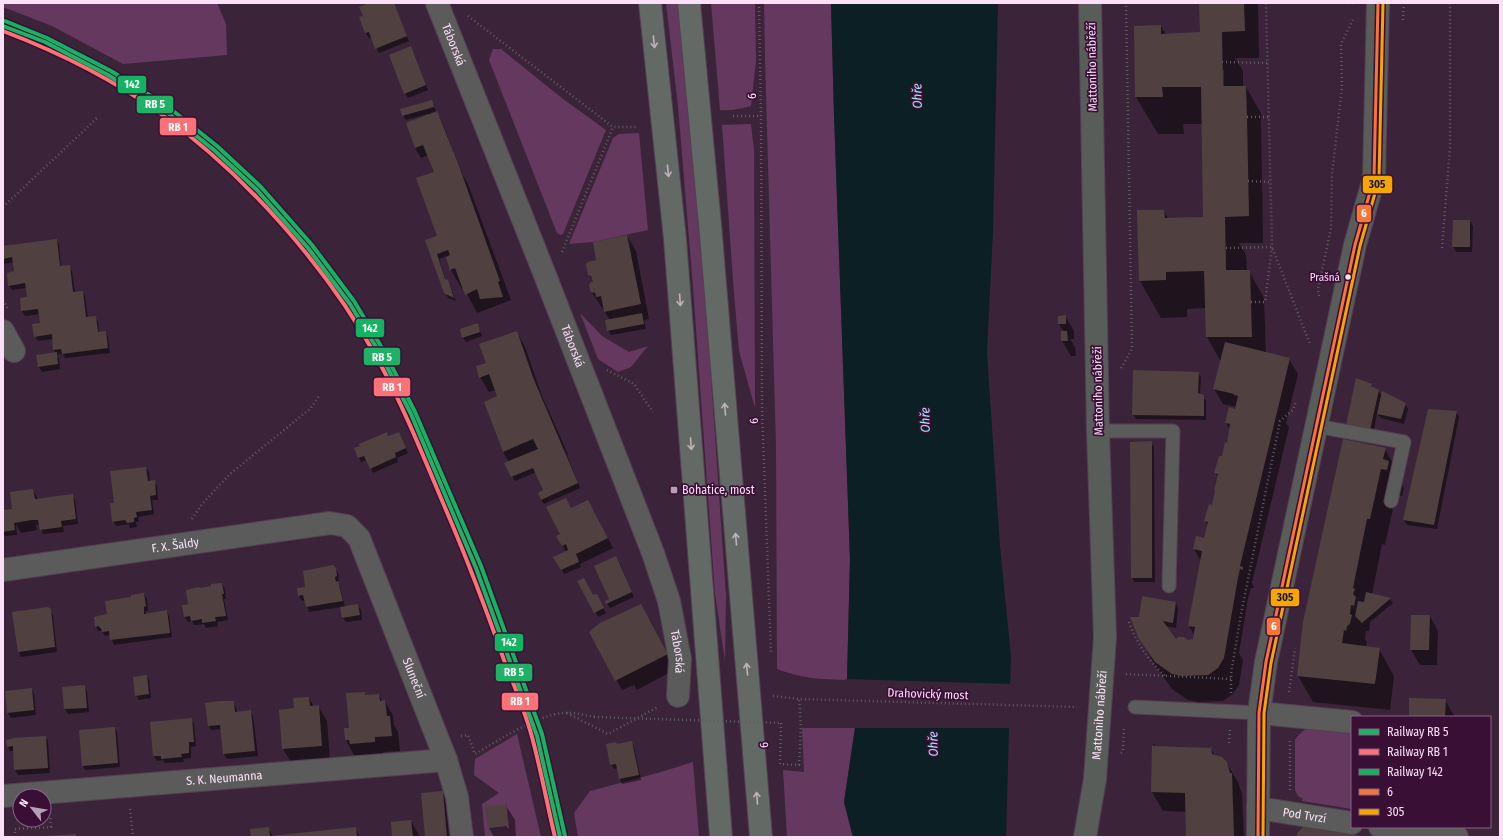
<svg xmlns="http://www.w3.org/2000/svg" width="1503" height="840" viewBox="0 0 1503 840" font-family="'Fira Sans Condensed',sans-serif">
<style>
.green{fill:#653860}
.water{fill:#0c1f25}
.pier{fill:#3b2439}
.shadow{fill:#0007;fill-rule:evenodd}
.building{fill:#504140}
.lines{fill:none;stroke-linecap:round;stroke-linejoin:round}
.lane-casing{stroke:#544052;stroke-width:15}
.street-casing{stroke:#544052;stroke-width:24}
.secondary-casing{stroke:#544052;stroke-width:24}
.highway-casing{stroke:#544052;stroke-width:24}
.path{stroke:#605c61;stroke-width:2.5;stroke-dasharray:1 3;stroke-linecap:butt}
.lane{stroke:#5a5b5a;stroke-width:13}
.street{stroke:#5a5b5a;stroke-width:22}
.secondary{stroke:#585d5a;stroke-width:22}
.highway{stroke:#636a65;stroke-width:22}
.path-bridge{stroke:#605c61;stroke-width:2.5;stroke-dasharray:1 3;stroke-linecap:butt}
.bus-1-casing{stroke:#3a0f36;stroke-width:6}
.bus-2-casing{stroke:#3a0f36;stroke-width:6}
.bus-1{stroke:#f5763a;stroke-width:3}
.bus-2{stroke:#f7a600;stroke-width:3}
.rail-1-casing{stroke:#3a0f36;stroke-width:7}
.rail-2-casing{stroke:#3a0f36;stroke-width:7}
.rail-3-casing{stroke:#3a0f36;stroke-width:7}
.rail-1{stroke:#20b264;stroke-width:4}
.rail-2{stroke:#fb7176;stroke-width:4}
.rail-3{stroke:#13b361;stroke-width:4}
.oneway{stroke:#bfb1bd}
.bus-dot{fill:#fce0f8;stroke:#3a0f36;stroke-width:1.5}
.poi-dot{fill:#b89eb5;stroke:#3a0f36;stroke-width:1.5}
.labels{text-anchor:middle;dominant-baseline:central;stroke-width:3.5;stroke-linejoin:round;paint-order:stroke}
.bus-label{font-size:11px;fill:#fce0f8;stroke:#3a0f36;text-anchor:end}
.street-label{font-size:12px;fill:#fce0f8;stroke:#3a0f36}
.poi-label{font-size:12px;fill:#fce0f8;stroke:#3a0f36;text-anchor:start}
.water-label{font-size:13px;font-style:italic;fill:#a2e9f7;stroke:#3a0f36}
.line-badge{stroke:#3a0f36;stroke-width:1.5}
.badge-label{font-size:11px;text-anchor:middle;font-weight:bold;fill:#fff}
.pale-badge-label{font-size:11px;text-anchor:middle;font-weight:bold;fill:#111}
</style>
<rect width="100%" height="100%" fill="#3b2439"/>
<path class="green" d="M3,3h214l9,21 1,31 -104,9 -71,-38 -49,-19z
M666,3h12l25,257 23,336 -1,65 -10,-67 -22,-307 -15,-181z
M711,3h44l1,58 -5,45c-11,3 -20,5 -31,4z
M764,3h67l3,112 16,444 -3,121c-26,-1 -45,-1 -70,-11l-1,-223 -11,-388z
M493,49h8l62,50 43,31 -43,104 -3,1 -3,-2 -68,-173z
M751,124l3,26 1,258 -16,-57 -5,-57 -12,-169z
M639,133l9,97 -55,12 -24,2 44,-106 6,-4z
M580,313l22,23 27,16 19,-6 -17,21 -13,5 -20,-13z
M802,728h53l-11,74 9,35h-66l-4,-67 21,2z
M1309,728l43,1v80l-50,-8 1,-2 -5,-3 -3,-6v-50c4,-6 7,-9 14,-12z
M517,734l24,103h-56l-3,-33 17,-11 -25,-18 1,-16z
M693,762l6,75h-121l-4,-24 16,-22 71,-19z"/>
<path class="water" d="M831,3h167l-5,228 -6,122 13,193 11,111 -5,180h-153l-9,-35 11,-74 -8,-48 3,-121 -16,-444z"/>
<path class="pier" d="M845,679l167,5 -1,44h-158z"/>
<path class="shadow" d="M370,3h23l16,38 -30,12 -7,-16 -3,1 -3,-5 -6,-15 4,-1z
M1200,3h58l1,55h-24l8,13v16h3l15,26 2,130h-24l7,12 1,16h2l15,27 2,55 23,6 9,15 -12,49 3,4 -37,156 2,4 -1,1h-2l-3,10 -9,55 4,7 -4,25 -6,9 -10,7 -25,1 -10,-2 -16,-11 -17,-24 -15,-27 1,-19 35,-16 2,5 -2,20 -11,-2 11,14h18v-5l-5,-9 12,-65 -7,-12 11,-10 3,-14 -3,-4 8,-15 3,-13 -1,-2 3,-14 -2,-4 12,-28 2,-15 -4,-7 10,-16 -13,-3 -9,-15 7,-27 -14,-25 -1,-29 -19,1v8l-26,1 -21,-37 24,-70 4,8 37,-1 -3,-94h-19l1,10h-26l-22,-37 25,-71 5,9 36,-1zM1222,70h2v21h-2z
M413,52l15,38 -20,8 -3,-5z
M431,101l11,21 21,53 5,9 43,116 -34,13 -13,-25 -2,1 -11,-19 -5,-14 -7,3 7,22 4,5 6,15 -8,-3 -21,-57 11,-4 -3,-64 -7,-18 -7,3 -6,-10 14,-33 -1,-1 -22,6 -3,-5z
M1470,221l3,5 -1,26h-16l-3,-5z
M627,236l9,15 13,68 -5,1 2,9 -35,6 -3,-5 2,-10 -19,-29 3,-8 -5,-9 8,-13z
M56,240l3,4 2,23 8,-1 3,5 3,22 7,-1 3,4 3,22 7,-1 3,5 1,11 7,-1 2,5 2,16 -45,5 -2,-4 -6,1 2,3 1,11 -18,3 -3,-5 -2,-11 19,-2 -2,-4 -1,-11 -15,2 -3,-5 6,-12 -1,-10 -15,2 -3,-5 6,-13 -1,-10 -15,2 -3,-4 6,-14 -1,-10 -11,2v-17z
M1065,316l9,15v8h-4l5,8 1,9h-5l-9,-15 2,-9 -5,-8z
M477,324l5,12 -16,6 -3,-4z
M517,332l8,15 17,49 26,58 -1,1 13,33 -36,16 -3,-4 3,-9 -8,-19 -21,9 -10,-17 4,-2 -6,-10 -18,-49 13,-6 -2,-7 -7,2 -9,-15 7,-13z
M1198,373l3,4 -1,18 3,1 3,5v19l-70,-1 -3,-4z
M1371,385l2,3 5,2 4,7 23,7 3,5 -4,15 -23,-6 -4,-5 -4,22 -26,-10z
M1456,412l3,5 -22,112 -30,-4 -3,-5z
M388,437l13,1 7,15 -11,5 1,4 -25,11 -6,-13 -6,2 -2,-4 2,-12z
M1151,442l3,5 1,135h-21l-2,-5z
M1385,449l15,27 -1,4 5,8 -2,8 -6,-1 -11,50 -3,-1 -10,51 18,4 3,4 -23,19 -1,9h-3l-1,8 2,3 -1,5 13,2 15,27 -4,34 -77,-8 -15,-26z
M146,468l3,4 1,10 4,-1 3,5 1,14h-6l2,14 -16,3 1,5h-3l1,5 -7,1 -1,-4 -13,2 -3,-5 2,-17z
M33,490l5,9 34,-4 3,5 3,24 -15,2 1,6 -21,2 -3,-10 -4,1 1,5 -16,3 -5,-9 1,11 -12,1 -2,-3v-22l9,-1z
M566,499l5,10 23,2 19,37 -33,16 1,3 -17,7 -10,-17 12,-5 -8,-15 4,-2z
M619,562l15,35 -24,11 -4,-6 4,-2z
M335,568l3,5 1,8h-2l3,6 5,20 13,-2 3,5 1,10 -16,2 -3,-4 -2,-11 -32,5 -4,-12 -3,1 -3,-5 -1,-7 9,-2z
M579,581l14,15 6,4 7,13 -8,4z
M222,584l3,5 1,10h-2l4,21 -11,2 1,4 -12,2 -2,-4 -10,1 -2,-4 -4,1 -3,-5 -2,-12 6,-1 11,-15z
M144,594l3,5 1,12h-2v3l21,-2 2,4 3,21 -58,8 -4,-10 -5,1 -3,-5h-4l-2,-4 12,-12 24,-17z
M50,610l3,5 4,37 -36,5 -2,-5z
M1430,616l8,15 -1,34h-17l-9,-15z
M650,620l26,49 -39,21 -3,-5 -12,5 -32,-58z
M147,676l2,4 2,18 -12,2 -3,-5z
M84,686l3,5 2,21 -21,2 -3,-5 -1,-21z
M32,689l2,5 2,21 -25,3 -3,-5 -2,-21z
M364,693l2,3 13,-1 3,6h3l8,15 1,9 4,7 2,19 -17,1v4l-24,2 -2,-3h-3l-8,-15z
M309,698l5,9 4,-1 9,15 3,40 -38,3 -9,-15 -3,-38 15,-2z
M1445,700l10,17h-45z
M233,702l3,5 1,6 13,-2 3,5 5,40 -31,3 -3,-5 -3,-25 -10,1 -2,-4z
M191,719l3,5 2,22 -5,1v11l-8,1 1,3 -19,1 -2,-3 -6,1 -3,-5 -3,-33z
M114,728l3,4 3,35 -35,3 -2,-4z
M45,737l3,4 2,32 -32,2 -3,-5 -1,-19h-4l-2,-4z
M631,742l3,5 7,33 -19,4 -2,-5 -2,-11 -4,1 -3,-5 6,-19z
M1153,743l3,4 55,2 4,7 11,6 12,20 4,12 2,43h-57v-25l-24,-1 -11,-19z
M442,792l3,4 4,41h-22z
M506,806l9,14 1,17h-22l-5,-9z
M411,821l9,16h-27z
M268,828l5,8 82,-8 5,9h-108z"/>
<path class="building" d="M369,3h25l13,33 -32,13 -6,-17 -4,1 -6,-16 4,-1 -4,-9z
M1199,3h45l1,28 -23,1 1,54h23l1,31 2,99 -24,1 1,53h24l2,67h-46l-2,-66 -38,1v8l-27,1 -2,-71h27l1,8 38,-1 -2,-130h-39l1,10h-28l-1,-71 27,-1v9l39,-2z
M411,46l15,39 -22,9 -15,-39z
M432,100l2,7 -32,9 -2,-7z
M437,111l21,52 42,118 -2,1 5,15 -23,2 -3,-10 -12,6 -10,-27 -5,2 -4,-13 4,-2 -2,-5 -11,4 8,25 3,1 6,18 -10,-5 -19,-53 12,-4 -21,-58 18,-6 -11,-27 -8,3 -9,-25z
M1453,220h17v27h-18z
M627,235l14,69 -37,8 -3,-16 -5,1 -1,-5 -2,1 -3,-2 -1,-6 2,-3h2l-2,-6 -3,-1 -2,-11 2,-2 8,-2 -3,-18z
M57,239l3,27 10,-1 3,27 10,-1 3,26 10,-1 2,16 8,-1 2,17 -46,6 -1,-5 -8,1 -1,-16 -18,3 -2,-13 8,-1 -2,-14 -17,2 -1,-13 7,-1 -2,-14 -17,3 -1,-13 7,-2 -2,-14 -9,2v-13z
M642,313l2,11 -37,7 -2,-11z
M1066,315v9h-8v-8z
M478,323l2,9 -18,6 -2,-9z
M517,331l17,49 44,103 -37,17 -3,-7 5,-3 -10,-22 -22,9 -7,-14 34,-14 -5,-10 -30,13 -19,-50 13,-6 -8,-22 -10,4 -3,-12 10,-3 -7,-19z
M1061,331h6l1,10h-7z
M1225,342l65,16 -50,208 3,1v3l-3,-1 -2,9 -14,80 -6,10 -10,7 -26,1 -10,-2 -17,-12 -16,-23 -9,-22h9l3,-21 34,6 -3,21 -10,-2 13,18 2,-2h6l4,3 5,-1 2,-12 -7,-1 14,-75 -9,-2 3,-13 8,2 4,-16 -4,-1 5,-17 3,1 3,-14h-1l4,-17 -4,-1 5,-17h3l3,-14 2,1 3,-19 -5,-1 4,-16 6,2 3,-13 -4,-1v-1l-21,-5z
M57,352l1,12 -20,3 -2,-12z
M1133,370l66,2 -1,21 6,2v21l-72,-1z
M1356,378l16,6 -1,2 8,4 -9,40 -24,-5z
M1382,391l24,12 -5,16 -24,-5z
M1428,409l29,2 -23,114 -31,-5z
M387,432l1,4 11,-4 7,16 -11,5 1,4 -26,12 -6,-13 -6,2 -4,-10 6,-2 -1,-2z
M1343,439l43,9 -3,11 6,2 -2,9 -6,-1 -11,50h-3l-14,69 2,1 -2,5 3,3 -2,9 -3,-1 -1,9 2,1 -2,9 -3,2 -1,5 -2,-1 -2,13 38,5 -5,36 -78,-8 6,-54z
M1152,441v137h-21l-1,-136z
M146,467l2,14 7,-1 1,15 -6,1 2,14 -16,2 1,5 -3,1v4l-7,1 -2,-3 -13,2 -2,-19h4l-4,-32z
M33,489l2,10 38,-5 3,25 -15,2 1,6 -22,3 -2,-10h-6l-18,3 1,7 -12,2v-22l9,-1 -2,-17z
M566,498l5,10 17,-8 20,38 -32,16 3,8 -18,8 -8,-13 15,-7 -2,-6 -4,2 -6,-10 4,-2 -14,-27z
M616,556l16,36 -26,12 -1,-3 4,-2 -15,-33z
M333,565l3,3 1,8 -2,1 1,5 2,-1 5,20 -37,6 -3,-12 -5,1 -1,-8 8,-1 -2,-16z
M584,578l9,17 4,-1 7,14 -10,5 -17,-32z
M222,583l2,11h-2l4,22 -11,1 1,4 -14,2v-4l-11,2 -1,-5 -6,1 -2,-12 6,-1 -2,-14 13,-3 1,1 11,-2v-2z
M1366,592l25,6 -29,25 -7,-7 3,-15 6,1z
M144,593l2,13 -2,1v7l23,-4 3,23 -60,7 -1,-9 -7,1 -1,-4h-1l-1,-2 -4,1 -1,-10 13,-3 -2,-13 26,-4v-2z
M358,604l2,11 -18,3 -2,-11z
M641,604l27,50 -53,27 -26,-49 11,-9z
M48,607l3,2 4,38 -37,5 -6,-40z
M1411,615h19l-1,35h-19z
M147,675l2,19 -14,2 -2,-19z
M85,685l2,23 -23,1 -2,-22z
M32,688l2,22 -27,3 -2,-22z
M365,692v3l14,-1 1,7 5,-1 2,16h3l2,20 -17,1v5l-25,2 -1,-4h-4l-1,-12h5l-3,-35z
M309,697l1,9 9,-1 3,41 -40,3 -3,-39 15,-2 -1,-10z
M1409,698l37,1 -1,18h-36z
M220,701h14l1,11 16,-2 4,41 -32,3 -3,-29 -12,1 -3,-23z
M192,718l2,24h-5v11l-8,1 1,3 -21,2v-3h-8l-3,-34z
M115,727l3,36 -36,3 -3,-36z
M46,736l2,32 -34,2 -1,-24 -6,1 -1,-7 6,-1v-1z
M632,741l7,34 -20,4 -3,-15 -6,1 -4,-21 10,-2 1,2z
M1152,745l2,1 56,2 1,-2 1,8 10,3 5,5 3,11h2l2,64h-48l-1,-44 -34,-1z
M443,791l4,46h-22l-4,-44z
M506,802l3,26h-2v-2l-18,2v2h-1l-3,-25 2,-1v2l18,-1v-2z
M411,820l2,17h-21l-1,-15z
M269,827l1,9 86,-9 1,10h-106l-1,-8z
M1303,827l58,9v1h-64v-4z
M76,834v3h-30v-1z"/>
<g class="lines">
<defs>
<path id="lane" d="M1316,426l88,16 -13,59
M1098,431h75l-4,155
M1135,707l124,6"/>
<g id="street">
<path id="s1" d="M437,3l106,267 110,283 16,48 11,58 -2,37"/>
<path d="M3,331l11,20"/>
<path id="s2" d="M3,570l327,-47 17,3 12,12 87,222 11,37 5,40"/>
<path d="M1259,713l93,9"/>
<path id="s3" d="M3,796l443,-36"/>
<path id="s4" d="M1258,808l94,15"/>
<path d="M1380,827l77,10"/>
</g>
<g id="secondary">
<path id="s5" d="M1085,837l10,-58 10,-142 -7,-206 -8,-428"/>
<path d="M1258,837l1,-124 7,-51 89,-417 19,-67 4,-175"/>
</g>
<path id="highway" d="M650,3l25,236 46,598
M689,3l22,232 50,602"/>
</defs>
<use href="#lane" class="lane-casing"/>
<use href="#street" class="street-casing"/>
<use href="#secondary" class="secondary-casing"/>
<use href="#highway" class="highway-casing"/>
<path class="path" d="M759,3l2,113 1,294 9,244
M1348,3h8
M468,16l145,111h23
M1403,20l1,-17
M1222,62l46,1
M733,116h28
M1247,117h22
M1248,181l22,1
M3,207l95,-90
M1226,248l46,-1 38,97
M1442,248l8,-101v-144
M562,252l51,-125
M1319,296l-1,-7 13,-61 1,-54 10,-87 -1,-43 13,-26
M3,300l5,9
M1251,302h14l7,-55 -6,-244
M1121,368l11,-19 -6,-346
M607,370l27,14 19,28
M192,519l10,-15 28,-30 81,-66 8,-12
M1129,622c8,22 19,38 36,54
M1126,674l105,5
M1289,692l6,-44
M1231,693v-19l10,-60 39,-193 13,-11 3,-9
M773,696l26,3 278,8
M567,713l41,21 50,-27
M781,723l-1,41 19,1 2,-39 -2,-27
M461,736l7,-1 7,19c22,-13 64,-40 89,-41 9,-1 20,2 30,4
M1229,743l1,-14
M1121,753l2,-2 1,-24
M1290,790v-51
M130,809l3,28
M25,820l1,8
M15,837v-8l36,-2 -1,-12"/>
<use href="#lane" class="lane"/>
<use href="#street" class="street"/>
<use href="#secondary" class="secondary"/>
<use href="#highway" class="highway"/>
<path class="path-bridge" d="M594,717l187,6"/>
<defs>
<path id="bus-1" d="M1258,837l1,-124 7,-51 89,-417 19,-67 4,-175"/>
<path id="bus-2" d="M1263,837l1,-124 7,-50 89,-417 19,-67 4,-176"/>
</defs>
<use href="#bus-1" class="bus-1-casing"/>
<use href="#bus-2" class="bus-2-casing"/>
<use href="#bus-1" class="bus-1"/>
<use href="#bus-2" class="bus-2"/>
<defs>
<path id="rail-1" d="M3,26l42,16 63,33 56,35 50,40 43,40 51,58 42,56 31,51 30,59 65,154 61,168 23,101"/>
<path id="rail-2" d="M3,31c55,21 111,49 158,83 85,61 166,153 216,244 28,51 49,105 72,159 20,47 38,95 55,143 10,25 21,51 28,77 9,33 15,67 23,100"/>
<path id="rail-3" d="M5,21l42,17 64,33 56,35 50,40 44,41 51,58 42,56 31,52 30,59 66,154 61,168 23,102"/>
</defs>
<use href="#rail-1" class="rail-1-casing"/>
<use href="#rail-2" class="rail-2-casing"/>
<use href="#rail-3" class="rail-3-casing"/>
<use href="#rail-1" class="rail-1"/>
<use href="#rail-2" class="rail-2"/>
<use href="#rail-3" class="rail-3"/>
</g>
<defs><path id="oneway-shaft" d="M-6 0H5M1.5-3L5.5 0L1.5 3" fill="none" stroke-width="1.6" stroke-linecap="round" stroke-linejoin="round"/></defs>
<g class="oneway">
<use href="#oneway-shaft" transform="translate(654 42) rotate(84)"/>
<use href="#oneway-shaft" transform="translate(668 171) rotate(84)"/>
<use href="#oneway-shaft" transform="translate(680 300) rotate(86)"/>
<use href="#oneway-shaft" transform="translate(725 409) rotate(-95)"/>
<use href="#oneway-shaft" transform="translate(691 444) rotate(86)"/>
<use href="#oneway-shaft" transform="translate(736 539) rotate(-95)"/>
<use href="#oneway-shaft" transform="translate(747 669) rotate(-95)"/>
<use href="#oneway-shaft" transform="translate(757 798) rotate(-95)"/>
</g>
<circle class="bus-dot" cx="1348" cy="277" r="3.5"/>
<rect class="poi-dot" x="670" y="486" width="8" height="8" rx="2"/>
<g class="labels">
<g class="bus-label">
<text x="1340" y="277">Prašná</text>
</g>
<g class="street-label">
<text stroke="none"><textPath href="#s1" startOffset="45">Táborská</textPath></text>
<text transform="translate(1092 67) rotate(-91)">Mattoniho nábřeží</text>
<text transform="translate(752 96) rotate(-91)">6</text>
<text stroke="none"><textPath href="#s1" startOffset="369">Táborská</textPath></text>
<text transform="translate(1098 391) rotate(-91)">Mattoniho nábřeží</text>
<text transform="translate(754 421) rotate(-92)">6</text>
<text stroke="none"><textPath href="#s2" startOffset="174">F. X. Šaldy</textPath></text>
<text stroke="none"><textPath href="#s1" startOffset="693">Táborská</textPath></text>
<text stroke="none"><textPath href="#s2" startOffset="515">Sluneční</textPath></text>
<text transform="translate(928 694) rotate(2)">Drahovický most</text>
<text stroke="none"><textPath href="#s5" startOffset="123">Mattoniho nábřeží</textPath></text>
<text transform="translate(764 745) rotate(-94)">6</text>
<text stroke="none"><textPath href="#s3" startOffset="222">S. K. Neumanna</textPath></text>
<text stroke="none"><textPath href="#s4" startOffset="47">Pod Tvrzí</textPath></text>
</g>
<g class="poi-label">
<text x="682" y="490">Bohatice, most</text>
</g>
<g class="water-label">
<text transform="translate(917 96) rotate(-91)">Ohře</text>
<text transform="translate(925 420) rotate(-91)">Ohře</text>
<text transform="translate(933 744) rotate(-91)">Ohře</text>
</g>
</g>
<g class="line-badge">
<rect x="117" y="75" width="30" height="19" rx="4" fill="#13b361"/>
<rect x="136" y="95" width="38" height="19" rx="4" fill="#20b264"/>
<rect x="159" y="117" width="38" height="19" rx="4" fill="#fb7176"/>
<rect x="1362" y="175" width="31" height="19" rx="4" fill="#f7a600"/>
<rect x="1356" y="204" width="16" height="19" rx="4" fill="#f5763a"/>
<rect x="355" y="318" width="30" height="20" rx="4" fill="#13b361"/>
<rect x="363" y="347" width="38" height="19" rx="4" fill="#20b264"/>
<rect x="373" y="377" width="38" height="20" rx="4" fill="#fb7176"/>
<rect x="1270" y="588" width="30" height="19" rx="4" fill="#f7a600"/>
<rect x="1266" y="617" width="15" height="19" rx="4" fill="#f5763a"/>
<rect x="494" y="633" width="30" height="19" rx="4" fill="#13b361"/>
<rect x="495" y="663" width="38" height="19" rx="4" fill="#20b264"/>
<rect x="501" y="692" width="38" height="19" rx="4" fill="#fb7176"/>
</g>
<g class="badge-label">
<text x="132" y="88">142</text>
<text x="155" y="108">RB 5</text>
<text x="178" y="131">RB 1</text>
<text x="1364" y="217">6</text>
<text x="370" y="332">142</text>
<text x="382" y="361">RB 5</text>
<text x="392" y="391">RB 1</text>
<text x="1274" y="630">6</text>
<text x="509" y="646">142</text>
<text x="514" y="676">RB 5</text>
<text x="520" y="705">RB 1</text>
</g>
<g class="pale-badge-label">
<text x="1377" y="188">305</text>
<text x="1285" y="601">305</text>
</g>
<rect width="1503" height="840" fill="none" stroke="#fce0f8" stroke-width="8"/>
<rect x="1351" y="716" width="140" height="112" fill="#3a0f36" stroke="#886384"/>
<rect x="1359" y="729" width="20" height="6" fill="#20b264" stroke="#886384"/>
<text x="1387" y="736" font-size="12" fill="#fce0f8">Railway RB 5</text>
<rect x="1359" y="749" width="20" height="6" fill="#fb7176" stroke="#886384"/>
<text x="1387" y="756" font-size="12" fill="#fce0f8">Railway RB 1</text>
<rect x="1359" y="769" width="20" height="6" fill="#13b361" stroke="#886384"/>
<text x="1387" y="776" font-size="12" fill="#fce0f8">Railway 142</text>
<rect x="1359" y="789" width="20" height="6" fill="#f5763a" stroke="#886384"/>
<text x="1387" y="796" font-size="12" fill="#fce0f8">6</text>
<rect x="1359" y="809" width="20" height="6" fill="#f7a600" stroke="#886384"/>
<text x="1387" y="816" font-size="12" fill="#fce0f8">305</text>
<g transform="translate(32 808) rotate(301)"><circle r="19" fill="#3a0f36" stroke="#886384"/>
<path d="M0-3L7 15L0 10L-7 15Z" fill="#b89eb5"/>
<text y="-6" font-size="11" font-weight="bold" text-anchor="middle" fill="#fce0f8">N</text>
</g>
</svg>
